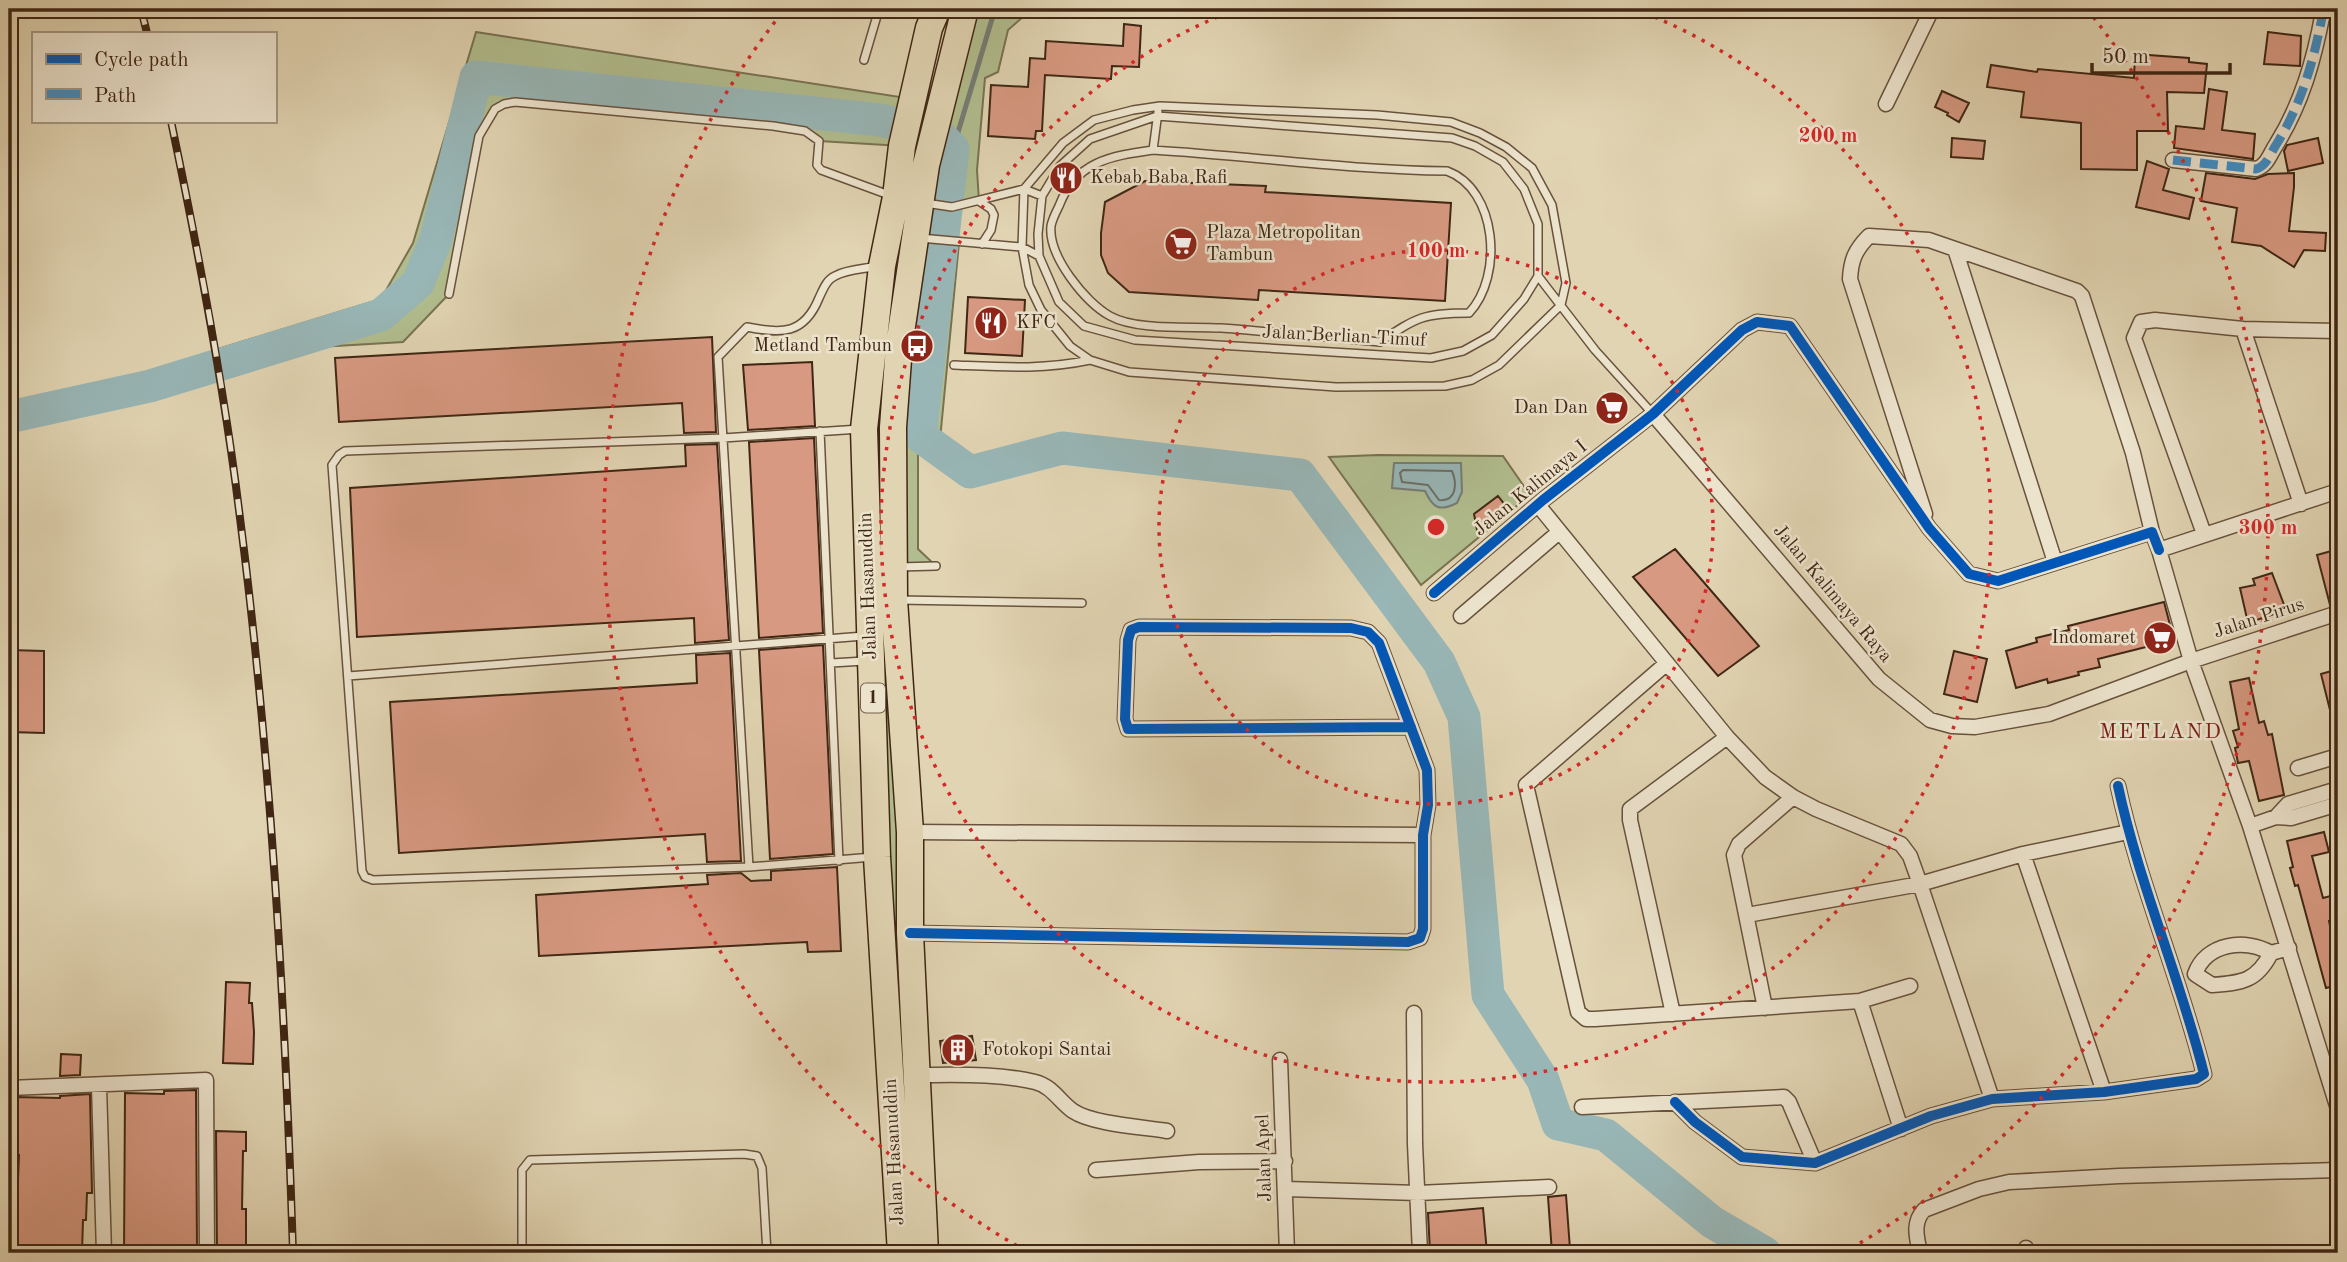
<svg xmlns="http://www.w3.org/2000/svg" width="2347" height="1262" viewBox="0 0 2347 1262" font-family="'Old Standard TT',serif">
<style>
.green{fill:#b1bd8e;stroke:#787251;stroke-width:2}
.water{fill:#98b6b6;stroke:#757d75;stroke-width:2}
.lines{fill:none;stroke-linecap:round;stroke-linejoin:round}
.shore{stroke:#6c6e65;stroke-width:2}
.stream{stroke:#757d75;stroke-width:5}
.river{stroke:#98b6b6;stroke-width:33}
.building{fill:#d79981;stroke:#402714;stroke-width:2}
.lane-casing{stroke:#68523c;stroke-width:10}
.street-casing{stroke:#68523c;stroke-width:17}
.highway-casing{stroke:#402714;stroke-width:29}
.lane{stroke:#ece3cd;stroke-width:7}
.street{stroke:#ece3cd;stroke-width:14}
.highway{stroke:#e1d4b2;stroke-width:26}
.rail-casing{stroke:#402714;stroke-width:8}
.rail{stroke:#ece3cd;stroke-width:5;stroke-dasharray:16;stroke-linecap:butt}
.quiet{stroke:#3f8fc8;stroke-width:9;stroke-dasharray:18 9;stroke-linecap:butt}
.cycleway-casing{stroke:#ece3cd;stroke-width:15}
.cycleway{stroke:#0057b8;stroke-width:10}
.ring{fill:none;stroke:#d62828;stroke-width:3.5;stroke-dasharray:3.5 7}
.labels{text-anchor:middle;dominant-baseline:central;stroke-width:5;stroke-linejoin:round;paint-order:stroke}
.shield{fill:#ece3cd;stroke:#745f4c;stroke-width:2}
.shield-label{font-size:18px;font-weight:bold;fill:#402714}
.poi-label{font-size:19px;fill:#402714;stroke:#ece3cd;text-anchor:start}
.street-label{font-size:19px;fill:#402714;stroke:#ece3cd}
.neighbourhood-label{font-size:21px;letter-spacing:2px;fill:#7a1f14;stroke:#ece3cd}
.centre{fill:#d62828;stroke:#ece3cd;stroke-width:3.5}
.ring-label{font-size:21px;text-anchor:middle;font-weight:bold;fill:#d62828;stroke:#ece3cd;stroke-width:5;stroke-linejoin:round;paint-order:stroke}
</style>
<rect width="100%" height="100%" fill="#e1d4b2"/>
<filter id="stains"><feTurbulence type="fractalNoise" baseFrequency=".00286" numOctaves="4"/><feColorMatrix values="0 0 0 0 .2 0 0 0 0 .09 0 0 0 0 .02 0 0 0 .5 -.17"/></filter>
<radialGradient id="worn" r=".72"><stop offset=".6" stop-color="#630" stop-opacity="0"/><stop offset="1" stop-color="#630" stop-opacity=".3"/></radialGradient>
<path class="green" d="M969,9h63l-24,21 -10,42 -13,6 -8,92 2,31 -27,6 -31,-6z
M476,32l437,67 -11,47 -83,-5 -14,-10 -290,-29 -20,7 -16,27 -30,158 -46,48 -84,5 -100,27 -4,-24 166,-51 32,-56z
M890,231l69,12 -20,207 -21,4v95l18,17h-43l17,266 -9,421 -37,-824z
M1378,455l125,1 27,39 -109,90 -92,-128z"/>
<path class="water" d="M1394,463h67l1,29 -5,11c-18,9 -24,5 -32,-12l-33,-3z"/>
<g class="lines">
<path class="shore" d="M1403,470l49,1c5,12 5,31 -13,29l-11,-15 -26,-3 -2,-9z"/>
<path class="stream" d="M953,149l42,-140"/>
<path class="river" d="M9,417l141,-31 231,-71 37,-32 18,-44 40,-162 404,43 57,13 16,16 -33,287 50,36 92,-24 238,27 139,187 25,55 24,278 55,85 15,44 48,11 106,87 53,31"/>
</g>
<path class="building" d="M1124,24l17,2 -2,41 -27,-1 -1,13 -66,-4 -3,56h-6l-1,8 -47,-3 3,-51 37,2 2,-29 15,1 1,-18 77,5z
M2268,32l33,4 -1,30 -36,-2z
M2135,54l54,4v4l18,2 -3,29 -37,-1 1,39h-31v39l-56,-1v-46l-60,-6 3,-25 -37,-5 4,-22 46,7 1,-3 96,9z
M2209,89l18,3 -5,38 33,4 -2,25 -79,-11 2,-22 28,3z
M1942,91l27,12 -10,19 -12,-7 1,-2 -13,-6z
M1952,138l33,3 -2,18 -32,-2z
M2318,138l5,25 -35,8 -4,-20 3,-6z
M2147,161l22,8 -6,21 31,8 -5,21 -53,-12z
M2206,173l49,6 13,-5 26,-1v14l-5,44 37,2 -1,18 -21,-1 -10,17 -33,-21 -29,-4 5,-34 -36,-7z
M1145,181l121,5 -1,6 186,11 -6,98 -186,-11 -1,10 -129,-8 -21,-19 -7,-18v-22l4,-31z
M968,297l57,3 -3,56 -57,-3z
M712,337l4,95 -32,1 -2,-30 -343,19 -4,-64z
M812,362l3,64 -67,4 -5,-65z
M814,438l9,195 -64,5 -10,-196z
M717,444l12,196 -34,3 -1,-25 -337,19 -7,-149 336,-22 -1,-21z
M1498,496l11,14 -31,25 -4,-21z
M1675,549l84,97 -41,30 -85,-99z
M2335,550l3,12v42l-8,1 -13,-50z
M2272,573l14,37 -38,13 -8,-35 15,-3 -2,-6z
M2164,602l10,38 -76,19 2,8 -22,5 1,3 -31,8 -1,-4 -31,9 -10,-37 31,-9 -1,-4 33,-8 -1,-4z
M823,645l10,209 -63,5 -11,-209z
M9,650l35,1v82l-35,-1z
M1954,651l33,8 -10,43 -33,-8z
M730,653l11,208 -34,1 -2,-28 -306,19 -9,-151 307,-19 -1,-28z
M2335,670l3,11v40l-5,1 -12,-48z
M2249,678l10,45 5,-2 4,14 4,-1 12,61 -25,6 -10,-40 -11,2 -3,-15 3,-1 -5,-16 6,-2 -9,-47z
M2324,832l5,20 -17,4 11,42 15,-4v15l-4,1 2,9 -7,2 9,43v21l-12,3 -28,-103 -3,1 -5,-18 3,-1 -6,-26z
M837,867l4,84 -33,1 -1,-10 -268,14 -3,-61 172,-11 -1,-9 34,-2 10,8 20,-1v-9z
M226,982l24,1 -1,20h3l2,29 -1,32 -30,-1z
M972,1036l4,24 -33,3 -3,-22z
M61,1054l20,1 -1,20 -20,1z
M196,1090l1,162 -42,-1v2h-31l1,-160 39,1v-3z
M90,1094l2,99h-5l-1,27h-3l-1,33h-67l4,-98h-3l-1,-58 45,1v-2z
M216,1131l30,1v19h-3l-1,58h4v44h-29z
M1566,1195l4,54h-3v4h-15l-4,-56z
M1483,1208l4,45h-29v-4l-28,3 -2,-39z"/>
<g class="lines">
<defs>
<path id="lane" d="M864,60l15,-51
M1160,106l217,9 74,7 29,11 26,14 26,21 20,37 14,78 -5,22 -62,60 -27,15 -27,6 -109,1 -207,-15 -39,-12 -20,-14 -29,-36 -12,-25 -7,-38 2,-58 39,-46 31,-23 39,-10z
M1157,116l295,22 23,8 28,16 21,27 14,35v52l-14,23 -32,36 -29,16 -32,7 -296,-18 -51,-14 -25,-24 -20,-46 -1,-22 4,-38 18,-30 30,-27z
M1153,150c98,6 196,20 294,21 50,18 57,105 22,142 -45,0 -52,4 -89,29 -53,-5 -106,-10 -159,-14 -31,-2 -84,3 -111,-12 -25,-14 -62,-60 -59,-90 1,-6 5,-14 8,-20 17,-45 52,-50 94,-56z
M1153,150l5,-38
M979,201l12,8 3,6 -3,15 -9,14
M925,203l27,4 72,-18 18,7
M920,238l102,9 17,9
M1538,276l57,74 58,64
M449,294l30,-158 16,-27 9,-5 11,-2 258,24 32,5 14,10 -2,24 4,5 68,25
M954,365c48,2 89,5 136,-5
M860,429l-137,9 -378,13 -6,4 -7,10 30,406 3,6 8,3 376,-13 124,-10
M820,431l19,430
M898,567l38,-1
M898,600l184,3
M831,663l34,-2
M348,676l516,-40
M749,867l-31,-510 29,-30c34,7 57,8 72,-29 4,-8 7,-18 16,-22 12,-7 30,-7 43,-10
M522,1253v-83l8,-10 214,-6 13,2 5,12 5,85"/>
<path id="street" d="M2307,9l31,5
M1886,104l46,-95
M2173,160l83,9c11,-3 14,-15 20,-24 26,-42 38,-85 47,-133
M1955,249l100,313
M2243,329l58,175
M1653,414l226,265 51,41 22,6 23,1 74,-13 142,-53 147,-48
M2338,491l-179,59 32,111 59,165 88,283
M1538,505l189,232 38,40 28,20 23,12 85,35 9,12 10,28 72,215
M1925,514l-75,-235c1,-19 5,-29 19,-43l60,4 148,51 5,5 51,157 19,79
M2204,534l-70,-196 7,-16 14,-2 88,9 95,2
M1434,593l109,-93 110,-86 89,-84 15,-8 33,4 139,202 40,46 29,7 154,-49 7,18
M1461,616l98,-84
M1667,663l-141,122 52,227 8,7h9l265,-18 41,128
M2298,768l40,-12
M2276,817l12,-13 50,-15
M2250,826l26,-9 15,1 47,-14
M910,832l513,3
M2023,854l81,238
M1747,915l173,-31 103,-30 105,-22
M910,933l498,9 12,-4 3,-9v-94l5,-30 -1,-35 -48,-127 -11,-11 -17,-4 -212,-1 -8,3 -3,10 -3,79 3,10 283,-2
M2195,974c11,-31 50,-36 76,-21l18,-5
M2195,974l17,11c30,-2 45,-4 59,-32
M1860,1001l50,-15
M1765,1008l-31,-153 5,-11 54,-47
M1414,1013l1,131 5,109
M1673,1014l-43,-194v-11l97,-72
M1280,1060l7,193
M918,1075c38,0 79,-2 117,7 17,4 25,20 38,29 19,13 70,16 94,20
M99,1086l5,167
M9,1088l197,-8 1,173
M1675,1102l20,20 47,35 73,6 116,-47 61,-17 112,-7 92,-13 8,-5c-24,-97 -65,-190 -86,-288
M1582,1107l202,-10 5,5 26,61
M1096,1170l103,-8 86,-1
M1286,1189l132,4 131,-6
M2026,1248v5
M1920,1253c-3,-15 -8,-30 4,-43l55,-21 30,-7 110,-6 219,-6"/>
<path id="highway" d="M901,1253l-24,-396 -13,-428 18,-163 14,-69 6,-51 27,-118 8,-19
M925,1253l-15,-320v-101l-16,-232 -1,-173 6,-81 27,-181 39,-156"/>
</defs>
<use href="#lane" class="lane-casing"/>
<use href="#street" class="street-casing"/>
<use href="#highway" class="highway-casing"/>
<use href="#lane" class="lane"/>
<use href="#street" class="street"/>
<use href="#highway" class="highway"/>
<defs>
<path id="rail" d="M141,9l6,24
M171,121c27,129 52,259 68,389 32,247 46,495 54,743"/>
</defs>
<use href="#rail" class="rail-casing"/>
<use href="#rail" class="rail"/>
<path class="quiet" d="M2307,9l31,5
M2173,160l83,9c11,-3 14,-15 20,-24 26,-42 38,-85 47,-133"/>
<defs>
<path id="cycleway" d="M1434,593l109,-93 110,-86 89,-84 15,-8 33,4 139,202 40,46 29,7 154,-49 7,18
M910,933l498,9 12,-4 3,-9v-94l5,-30 -1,-35 -48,-127 -11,-11 -17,-4 -212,-1 -8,3 -3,10 -3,79 3,10 283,-2
M1675,1102l20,20 47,35 73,6 116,-47 61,-17 112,-7 92,-13 8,-5c-24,-97 -65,-190 -86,-288"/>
</defs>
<use href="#cycleway" class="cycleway-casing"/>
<use href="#cycleway" class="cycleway"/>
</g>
<g class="ring">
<circle cx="1436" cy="527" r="277"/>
<path d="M1635 9A555 555 0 1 1 1237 9"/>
<path d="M1026 1251A832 832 0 0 1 785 9M2087 9A832 832 0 0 1 1846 1251"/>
</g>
<defs>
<symbol id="restaurant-disc" viewBox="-11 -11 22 22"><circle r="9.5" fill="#8f2418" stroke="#ece3cd"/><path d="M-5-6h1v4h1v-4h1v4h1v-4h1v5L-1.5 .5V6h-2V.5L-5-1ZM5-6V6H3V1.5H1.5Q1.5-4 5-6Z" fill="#fff"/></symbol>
<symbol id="supermarket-disc" viewBox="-11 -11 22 22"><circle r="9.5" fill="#8f2418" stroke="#ece3cd"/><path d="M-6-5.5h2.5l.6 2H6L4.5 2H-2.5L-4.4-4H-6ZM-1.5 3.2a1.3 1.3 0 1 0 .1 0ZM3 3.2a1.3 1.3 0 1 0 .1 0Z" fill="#fff"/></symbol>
<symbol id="bus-disc" viewBox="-11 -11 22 22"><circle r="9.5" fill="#8f2418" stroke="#ece3cd"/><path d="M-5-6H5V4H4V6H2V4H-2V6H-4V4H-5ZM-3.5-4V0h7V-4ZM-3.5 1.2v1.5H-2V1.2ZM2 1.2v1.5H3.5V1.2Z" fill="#fff"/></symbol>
<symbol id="building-disc" viewBox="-11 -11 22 22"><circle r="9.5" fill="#8f2418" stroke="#ece3cd"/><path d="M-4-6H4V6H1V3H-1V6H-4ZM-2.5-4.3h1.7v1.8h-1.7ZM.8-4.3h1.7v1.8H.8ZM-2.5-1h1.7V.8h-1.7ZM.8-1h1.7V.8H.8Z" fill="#fff"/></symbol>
</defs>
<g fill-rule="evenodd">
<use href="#restaurant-disc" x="1047" y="159" width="38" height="38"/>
<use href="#supermarket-disc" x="1162" y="225" width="38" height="38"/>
<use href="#restaurant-disc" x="972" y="304" width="38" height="38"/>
<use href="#bus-disc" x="898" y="327" width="38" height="38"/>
<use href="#supermarket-disc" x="1593" y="389" width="38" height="38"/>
<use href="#supermarket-disc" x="2141" y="619" width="38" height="38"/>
<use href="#building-disc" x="939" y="1031" width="38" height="38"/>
</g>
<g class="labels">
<rect class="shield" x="861" y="683.5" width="24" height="29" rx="5"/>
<g class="shield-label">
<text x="873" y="698">1</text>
</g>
<g class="poi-label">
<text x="1090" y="178">Kebab Baba Rafi</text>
<text x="1206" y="233">Plaza Metropolitan<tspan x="1206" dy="22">Tambun</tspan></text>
<text x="1016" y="323">KFC</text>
<text x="892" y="346" text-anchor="end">Metland Tambun</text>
<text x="1588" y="408" text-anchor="end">Dan Dan</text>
<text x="2136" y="638" text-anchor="end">Indomaret</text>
<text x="982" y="1050">Fotokopi Santai</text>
</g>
<g class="street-label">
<text transform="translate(1344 337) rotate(3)">Jalan Berlian Timuf</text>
<text transform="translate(1531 489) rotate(-39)">Jalan Kalimaya I</text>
<text transform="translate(869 586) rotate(-92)">Jalan Hasanuddin</text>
<text transform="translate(1832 594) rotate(50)">Jalan Kalimaya Raya</text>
<text transform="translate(2259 619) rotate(-18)">Jalan Pirus</text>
<text transform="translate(895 1152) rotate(-93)">Jalan Hasanuddin</text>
<text transform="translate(1265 1158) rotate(-92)">Jalan Apel</text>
</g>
<g class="neighbourhood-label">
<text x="2161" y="732">METLAND</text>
</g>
</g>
<circle cx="1436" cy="527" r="10" class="centre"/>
<g class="ring-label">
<text x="1828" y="142">200 m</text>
<text x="1436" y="257">100 m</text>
<text x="2268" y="534">300 m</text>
</g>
<rect width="2347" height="1262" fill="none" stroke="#e1d4b2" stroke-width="35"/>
<rect x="10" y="10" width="2326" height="1241" fill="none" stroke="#402714" stroke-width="3.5"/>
<rect x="18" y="18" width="2312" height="1227" fill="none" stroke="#402714" stroke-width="2"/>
<rect x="32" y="32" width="245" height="91" fill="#ece3cd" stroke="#a79883" stroke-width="2"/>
<rect x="46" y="54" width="35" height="10" fill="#0057b8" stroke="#a79883" stroke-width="2"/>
<text x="94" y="66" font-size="21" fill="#402714">Cycle path</text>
<rect x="46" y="89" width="35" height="10" fill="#3f8fc8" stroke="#a79883" stroke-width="2"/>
<text x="94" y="102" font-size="21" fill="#402714">Path</text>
<path d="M2092 63v10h138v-10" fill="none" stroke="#402714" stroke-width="3.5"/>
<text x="2102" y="63" font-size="21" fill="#402714" stroke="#ece3cd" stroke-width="5" paint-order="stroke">50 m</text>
<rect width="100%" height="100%" filter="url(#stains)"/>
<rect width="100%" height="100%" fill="url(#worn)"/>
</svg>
